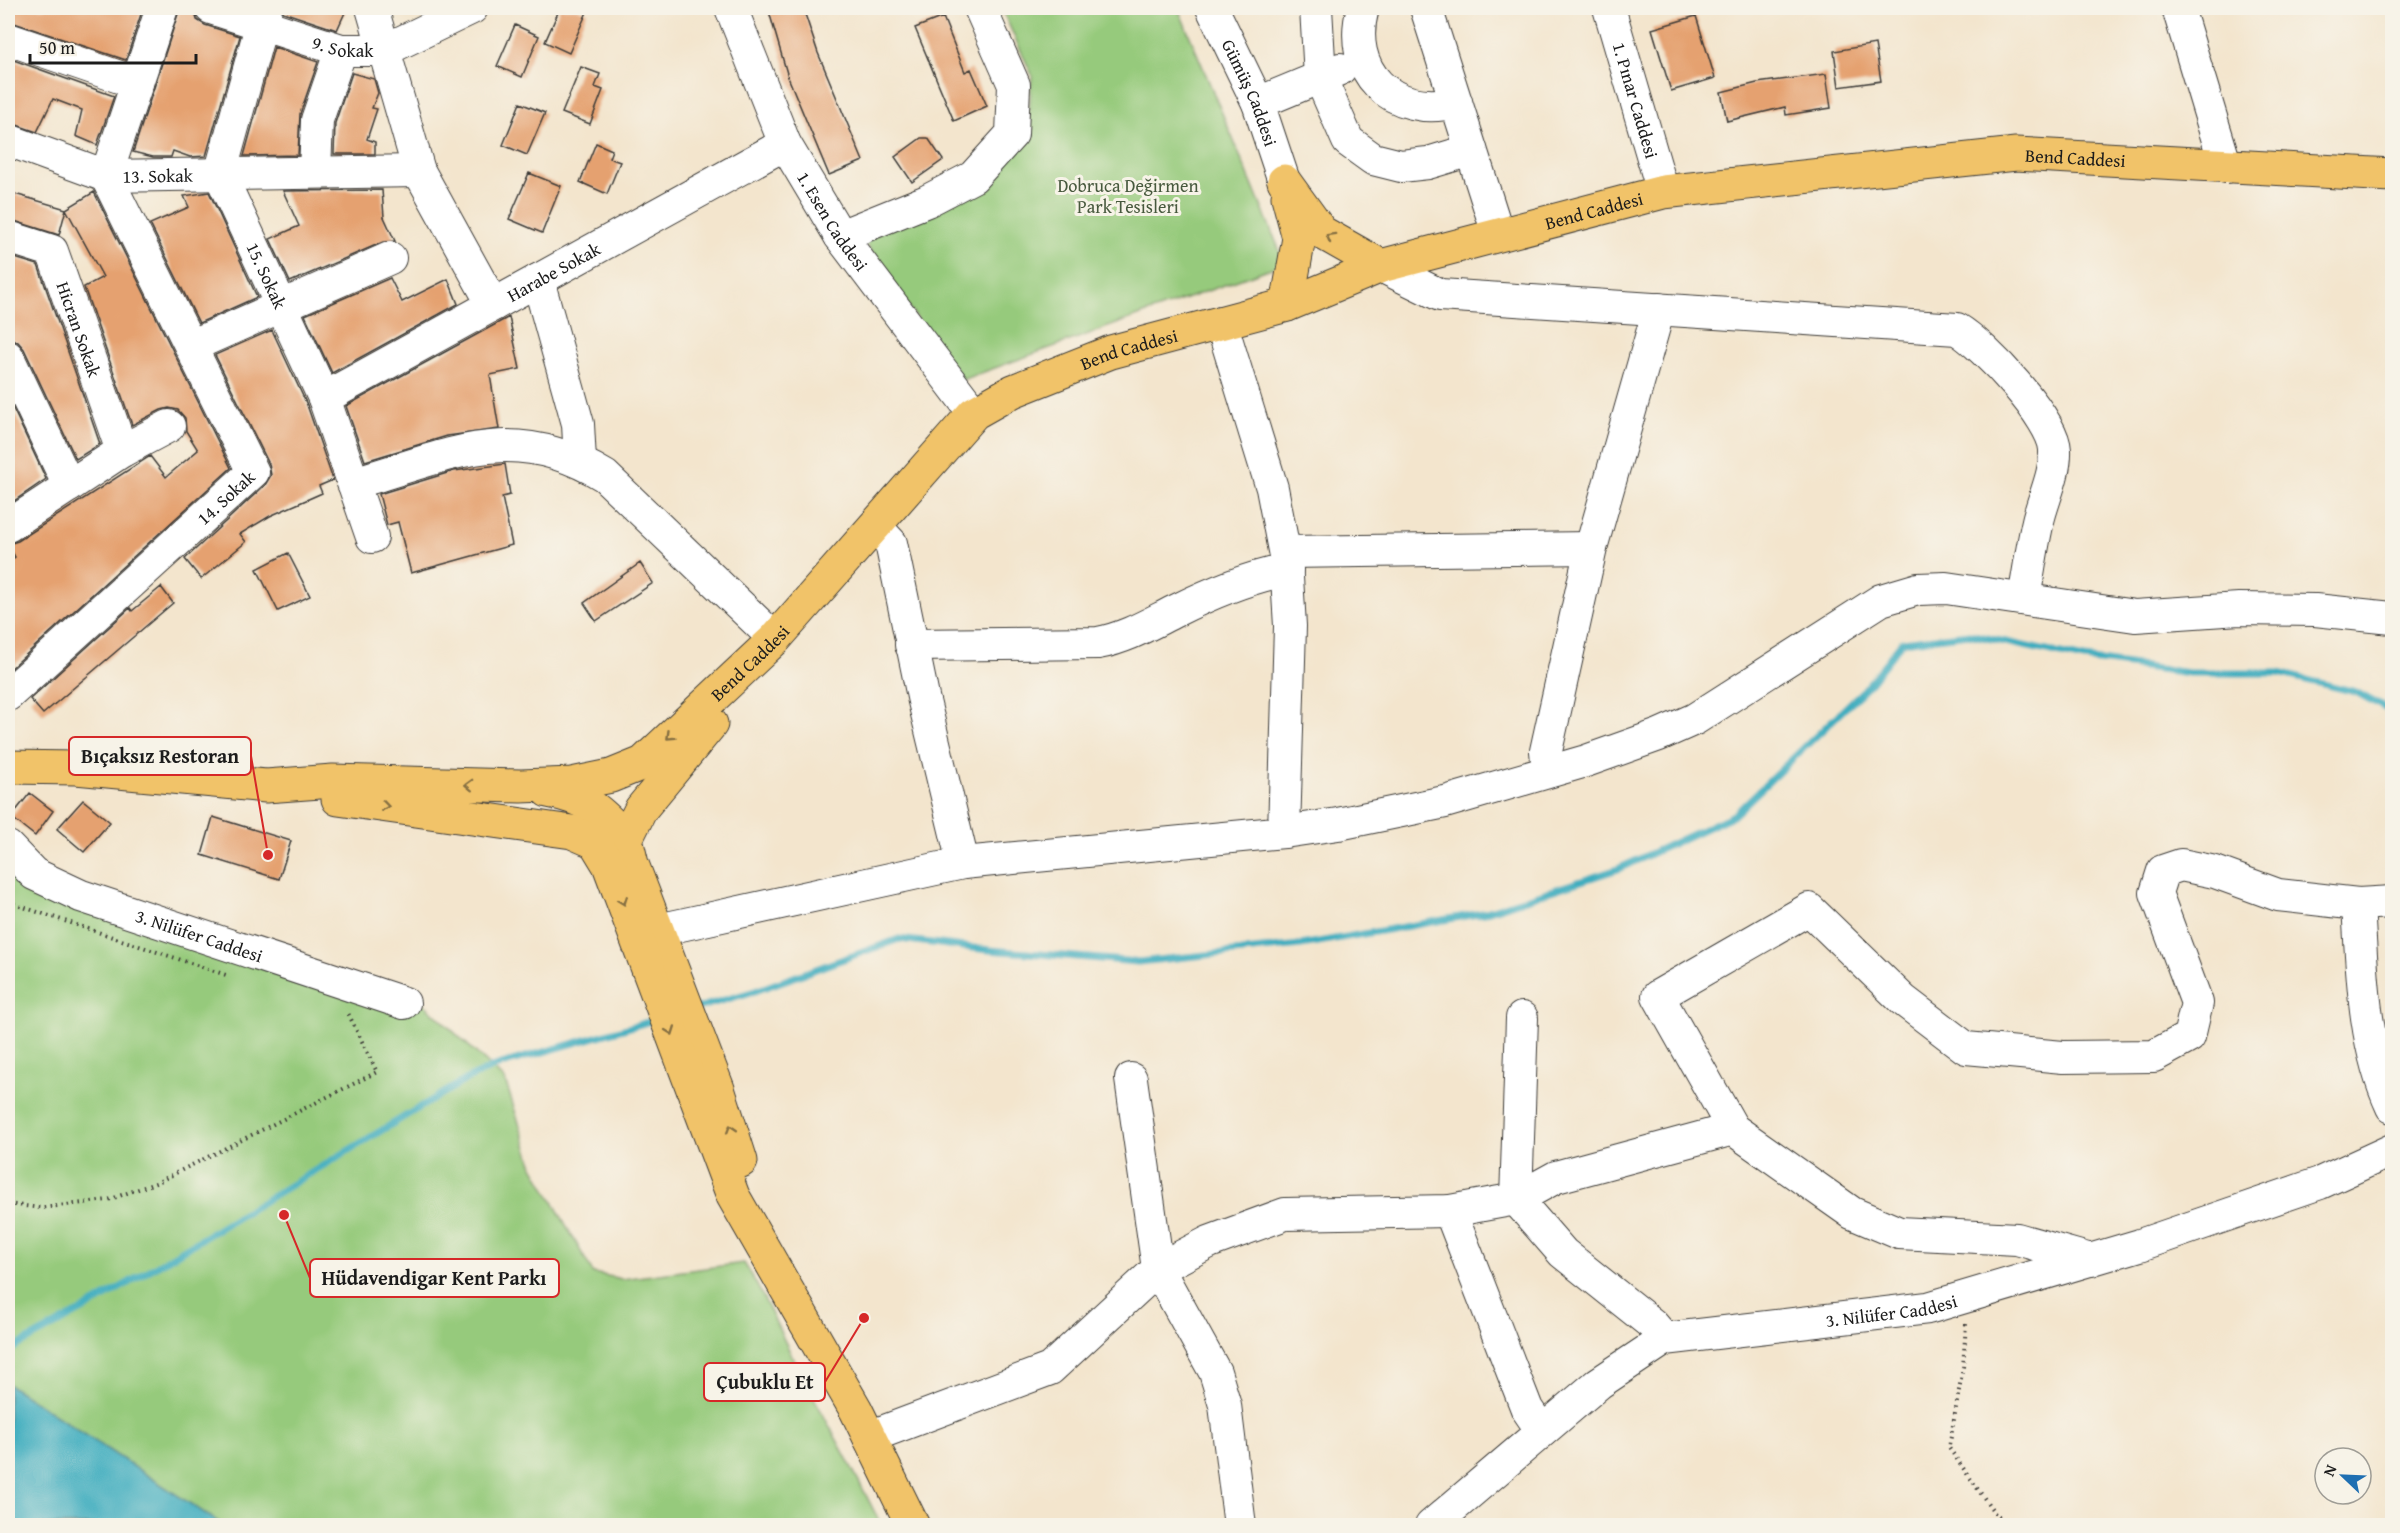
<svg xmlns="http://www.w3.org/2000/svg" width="2400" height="1533" viewBox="0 0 2400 1533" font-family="'Gentium Book Plus',serif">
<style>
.green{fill:#96ca7b;stroke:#59734c;stroke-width:1.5}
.water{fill:#41adbf;stroke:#2e646e;stroke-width:1.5}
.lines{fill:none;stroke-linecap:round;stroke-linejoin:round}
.stream{stroke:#41adbf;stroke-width:7}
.building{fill:#e5a170}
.minor-casing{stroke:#3c3a37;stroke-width:34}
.major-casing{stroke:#3c3a37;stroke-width:35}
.path{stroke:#3c3a37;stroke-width:4;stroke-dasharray:1.5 4.5;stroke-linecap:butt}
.minor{stroke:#fff;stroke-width:32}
.major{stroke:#f1c369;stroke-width:33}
.oneway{stroke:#867042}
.labels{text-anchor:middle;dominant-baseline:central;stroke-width:6;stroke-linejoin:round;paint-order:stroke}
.street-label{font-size:18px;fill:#1c1c1c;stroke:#f7f3e8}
.park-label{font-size:18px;fill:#47593d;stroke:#f7f3e8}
.leader{fill:none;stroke:#d62828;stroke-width:2}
.callout-dot{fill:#d62828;stroke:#f7f3e8;stroke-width:2}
.callout{fill:#f7f3e8;stroke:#d62828;stroke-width:2}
.callout-label{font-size:20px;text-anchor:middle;font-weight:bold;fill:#1c1c1c}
</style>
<rect width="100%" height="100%" fill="#f7f3e8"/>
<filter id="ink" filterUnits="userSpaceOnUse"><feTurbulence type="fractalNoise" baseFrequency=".0167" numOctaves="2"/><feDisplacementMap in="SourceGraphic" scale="12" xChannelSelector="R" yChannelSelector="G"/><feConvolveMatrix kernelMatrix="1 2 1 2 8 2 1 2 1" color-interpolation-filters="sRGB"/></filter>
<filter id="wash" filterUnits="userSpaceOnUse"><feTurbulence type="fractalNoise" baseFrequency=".008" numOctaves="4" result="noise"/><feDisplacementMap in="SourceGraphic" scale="24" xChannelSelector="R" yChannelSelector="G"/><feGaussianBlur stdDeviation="1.35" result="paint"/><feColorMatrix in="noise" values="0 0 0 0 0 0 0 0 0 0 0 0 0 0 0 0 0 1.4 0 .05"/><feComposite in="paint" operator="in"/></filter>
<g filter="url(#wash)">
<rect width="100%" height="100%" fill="#f3e5cd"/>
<path class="green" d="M1001,8h177l107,255 -326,118 -94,-139 162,-106 5,-61z
M8,872l51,26 362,103 84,79 28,86 60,107 29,6 122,-16c21,33 35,68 53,103 28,53 58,105 84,159l-873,1z"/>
<path class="water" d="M8,1384l215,141h-215z"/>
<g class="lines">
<path class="stream" d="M697,1008l58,-17 144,-52 90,11 149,12 163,-17 182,-32 135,-44 116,-54 131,-126 37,-47 67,-8 115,25 105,14h89l78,19 36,20
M8,1351l82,-45 377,-227 31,-14 160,-46"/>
</g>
<g id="blocks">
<path class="building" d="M8,8h135l-17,52 -118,-39z
M180,8h14l3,12 8,5 35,11 -34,120 -16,1 -17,-6 -2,6h-18l-20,-5z
M283,8h64l-10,22 -54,-18z
M560,8h17l10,4 -18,41 -24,-11z
M768,8h35l15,45 45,108 -34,14 -41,-98z
M1696,16l19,62 -44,13 -19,-62z
M943,17l22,55 6,-3 16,37 -33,15 -39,-93z
M515,25l24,11 -17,41 -25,-11z
M1875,44l6,37 -42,6 -5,-36z
M274,47l44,15 -18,52 -2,41 -54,1z
M8,58l106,38 -17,49 -21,-9 6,-26 -29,-11 -16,33 -29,-10z
M581,67l19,7 -5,13 8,3 -13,34 -28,-11z
M352,73l22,6 4,14 -6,15 5,1 -10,30 8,3v12h-41l1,-31z
M1826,74l5,34 -45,7 -1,-8 -58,14 -6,-29 36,-9z
M520,103l25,10 -18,42 -24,-10z
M921,138h7l15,22 -31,22 -17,-25z
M596,143l16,7 -3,8 11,4 -13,32 -27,-12z
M529,173l32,13 -19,47 -33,-14z
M382,190l2,27 11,24 -12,1 -93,40 -20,-43 29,-13 -16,-35z
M8,192l58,17 -7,26 -51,-16z
M94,192l137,276 -223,203v-108l7,-6 -7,-13 10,-3 132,-85 16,21 32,-27 -12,-19 -1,-13 -7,-8 -9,-2 -8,2 -29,15 -48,-138 19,-10 -37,-68z
M209,192l48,105 -58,26 -49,-99 39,-17 -5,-11z
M8,256l30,9 62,179 -24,15 -52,-110 -6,-7 -10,-3z
M390,278l12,24 46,-23 10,25 -126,69 -27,-58z
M509,317l11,52 -30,6 9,54 -52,7 -82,25 -19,-55z
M272,330l35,75 26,75 -14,6 3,7 -52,23 -30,18 6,8 -45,37 -16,-20 80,-74 6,-10 -2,-11 -54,-109z
M8,398l38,81 -38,26z
M505,464l5,31 -8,2 10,48 -101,28 -13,-51 -11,3 -8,-31 75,-23z
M288,553l22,43 -32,15 -21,-42z
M640,563l13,20 -57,38 -12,-18z
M161,587l12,16 -130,111 -13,-15 100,-91 2,3z
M30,793l23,18 -18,25 -24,-19z
M83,800l27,22 -26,30 -27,-23z
M213,817l78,24 -12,38 -77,-24z"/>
</g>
</g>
<g filter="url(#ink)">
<use href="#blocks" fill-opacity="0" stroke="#3c3a37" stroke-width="1.5"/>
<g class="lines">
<defs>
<g id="minor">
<path id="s1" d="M211,8l130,42h44l87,-42"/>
<path id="s2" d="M266,8l-46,166 104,224 48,139"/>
<path d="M372,8l47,163 74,134"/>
<path id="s3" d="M731,8l54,136 55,92 134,177"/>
<path id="s4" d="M1212,8l46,95 26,78"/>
<path d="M1316,8l4,69 28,64 25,18 28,7 27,-3 43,-13"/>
<path d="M1363,8c-18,63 29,110 93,94"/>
<path d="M1426,8l72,226"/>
<path id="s5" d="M1609,8l54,184"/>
<path d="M2178,8l48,159"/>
<path d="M8,39l129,44"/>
<path d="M1258,103l82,-34"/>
<path id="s6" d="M8,140l98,36 313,-5"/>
<path d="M315,172l2,-52 24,-70"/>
<path d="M840,236l87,-35 46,-24 39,-43 2,-49 -34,-77"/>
<path id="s7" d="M8,237l44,14 70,200"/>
<path d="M1381,266l59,29 517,34c27,16 97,90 98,121 1,23 -12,49 -17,71 -6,25 -9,51 -14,77"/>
<path d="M538,280l40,144 2,37"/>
<path d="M1221,322l51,166 14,73 4,65 -6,206"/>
<path d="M191,346l199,-88"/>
<path d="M8,357l61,129"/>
<path id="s8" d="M324,398l461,-254"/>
<path d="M353,483c96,-27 158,-64 252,-7l170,163"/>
<path d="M8,526l114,-75 47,-25"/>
<path d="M875,526l16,17 32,154 40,166"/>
<path d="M1285,552l306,-4"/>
<path d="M911,645l187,-2c28,-5 51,-19 77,-32 34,-17 74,-34 112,-41"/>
<path id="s9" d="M8,695l245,-223 -147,-296 56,-168"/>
<path d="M1548,771l-2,-20 45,-203 68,-239"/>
<path id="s10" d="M8,847l26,27 47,22 323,107"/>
<path d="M2358,904c4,67 5,141 34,203"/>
<path d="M658,930l305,-67 321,-31 54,-8 107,-22 141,-41 73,-26 36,-16 186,-119 37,-11 28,-1 189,28 104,-7 76,1 77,8"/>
<path d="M1522,1018l-6,181 47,54 89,71 13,15"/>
<path d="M1131,1079l27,190 57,103 10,33 15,121"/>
<path d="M1450,1211l77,198 15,22"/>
<path d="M2091,1260l-74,-21 -118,-6 -47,-20 -119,-84 -75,-133 151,-87 94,91 63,48 97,9 91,-1 35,-19 8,-34 -41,-110 7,-22 18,-6 34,7 63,23 80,9 34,-2"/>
<path d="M869,1437l181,-68 108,-100 51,-27 76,-28 165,-3 66,-12 40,-22 177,-48"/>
<path id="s11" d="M1431,1526l168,-143 66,-44 263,-31 212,-63 180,-62 72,-33"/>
</g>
<g id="major">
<path d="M1284,181l37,51 60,34"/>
<path d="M1287,305l12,-67 -11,-41"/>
<path d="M711,724l-70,85 -15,30 6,25 86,225 23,72"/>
<path id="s12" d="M8,767l68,1 190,18 67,-5 188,5 51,-2 39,-8 32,-13 132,-124 199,-226 39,-22 98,-39 176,-47 94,-39 282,-74 353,-38 376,21"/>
<path d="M548,791c39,7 52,19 78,48"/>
<path d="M338,799l234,33 23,10 14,23 124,331 123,214 57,116"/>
</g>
</defs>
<use href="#minor" class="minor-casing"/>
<use href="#major" class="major-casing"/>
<path class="path" d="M8,902l221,74
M8,1204l33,4 67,-8 50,-18 219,-110 -30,-61
M1966,1324l-3,43 -14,81 47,67 17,11"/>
<use href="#minor" class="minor"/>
<use href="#major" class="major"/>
</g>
<defs><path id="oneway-chevron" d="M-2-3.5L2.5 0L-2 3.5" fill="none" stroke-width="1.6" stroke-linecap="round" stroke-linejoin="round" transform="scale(1.5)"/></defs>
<g class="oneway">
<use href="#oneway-chevron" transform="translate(1330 237) rotate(-151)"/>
<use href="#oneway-chevron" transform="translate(670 736) rotate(136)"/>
<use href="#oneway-chevron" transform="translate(469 785) rotate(-178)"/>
<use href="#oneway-chevron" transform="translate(385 806) rotate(8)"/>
<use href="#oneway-chevron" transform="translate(623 901) rotate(69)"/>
<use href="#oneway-chevron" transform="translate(671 1031) rotate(70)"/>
<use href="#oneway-chevron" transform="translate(731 1129) rotate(-107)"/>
</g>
</g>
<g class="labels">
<g class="street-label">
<text stroke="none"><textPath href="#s1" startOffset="138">9. Sokak</textPath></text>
<text stroke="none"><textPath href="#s4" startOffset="93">Gümüş Caddesi</textPath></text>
<text stroke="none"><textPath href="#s5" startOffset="96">1. Pınar Caddesi</textPath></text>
<text stroke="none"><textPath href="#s12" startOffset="2262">Bend Caddesi</textPath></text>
<text stroke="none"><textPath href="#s6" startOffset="156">13. Sokak</textPath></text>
<text stroke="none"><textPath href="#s12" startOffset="1776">Bend Caddesi</textPath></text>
<text stroke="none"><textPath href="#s3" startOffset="237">1. Esen Caddesi</textPath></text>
<text stroke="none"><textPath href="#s8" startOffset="262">Harabe Sokak</textPath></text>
<text stroke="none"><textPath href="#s2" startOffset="284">15. Sokak</textPath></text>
<text stroke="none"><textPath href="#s7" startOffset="129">Hicran Sokak</textPath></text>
<text stroke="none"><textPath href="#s12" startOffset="1290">Bend Caddesi</textPath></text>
<text stroke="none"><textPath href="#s9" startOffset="294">14. Sokak</textPath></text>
<text stroke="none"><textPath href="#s12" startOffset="786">Bend Caddesi</textPath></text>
<text stroke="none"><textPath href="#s10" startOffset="214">3. Nilüfer Caddesi</textPath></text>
<text stroke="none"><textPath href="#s11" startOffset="528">3. Nilüfer Caddesi</textPath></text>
</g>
<g class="park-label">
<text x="1128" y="185">Dobruca Değirmen<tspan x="1128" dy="21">Park Tesisleri</tspan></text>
</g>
</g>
<path class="leader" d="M268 855L251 756M284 1215L310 1278M864 1318L825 1382"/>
<g class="callout-dot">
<circle cx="268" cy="855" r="6"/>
<circle cx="284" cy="1215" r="6"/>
<circle cx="864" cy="1318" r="6"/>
</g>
<g class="callout">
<rect x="69" y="737" width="182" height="38" rx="6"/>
<rect x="310" y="1259" width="249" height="38" rx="6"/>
<rect x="704" y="1363" width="121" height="38" rx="6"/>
</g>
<g class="callout-label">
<text x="160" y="763">Bıçaksız Restoran</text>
<text x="434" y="1285">Hüdavendigar Kent Parkı</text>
<text x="765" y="1389">Çubuklu Et</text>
</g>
<rect width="2400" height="1533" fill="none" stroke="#f7f3e8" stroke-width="30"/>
<g transform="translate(2343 1476) rotate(293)"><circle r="28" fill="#f7f3e8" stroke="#9f9d96" stroke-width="1.5"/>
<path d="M0-4.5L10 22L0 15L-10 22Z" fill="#1f6fb2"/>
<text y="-9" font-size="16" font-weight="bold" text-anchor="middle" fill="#1c1c1c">N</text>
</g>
<path d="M30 54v9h166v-9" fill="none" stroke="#1c1c1c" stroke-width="3"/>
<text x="39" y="54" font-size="18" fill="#1c1c1c" stroke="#f7f3e8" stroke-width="4.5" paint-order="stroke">50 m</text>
</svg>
